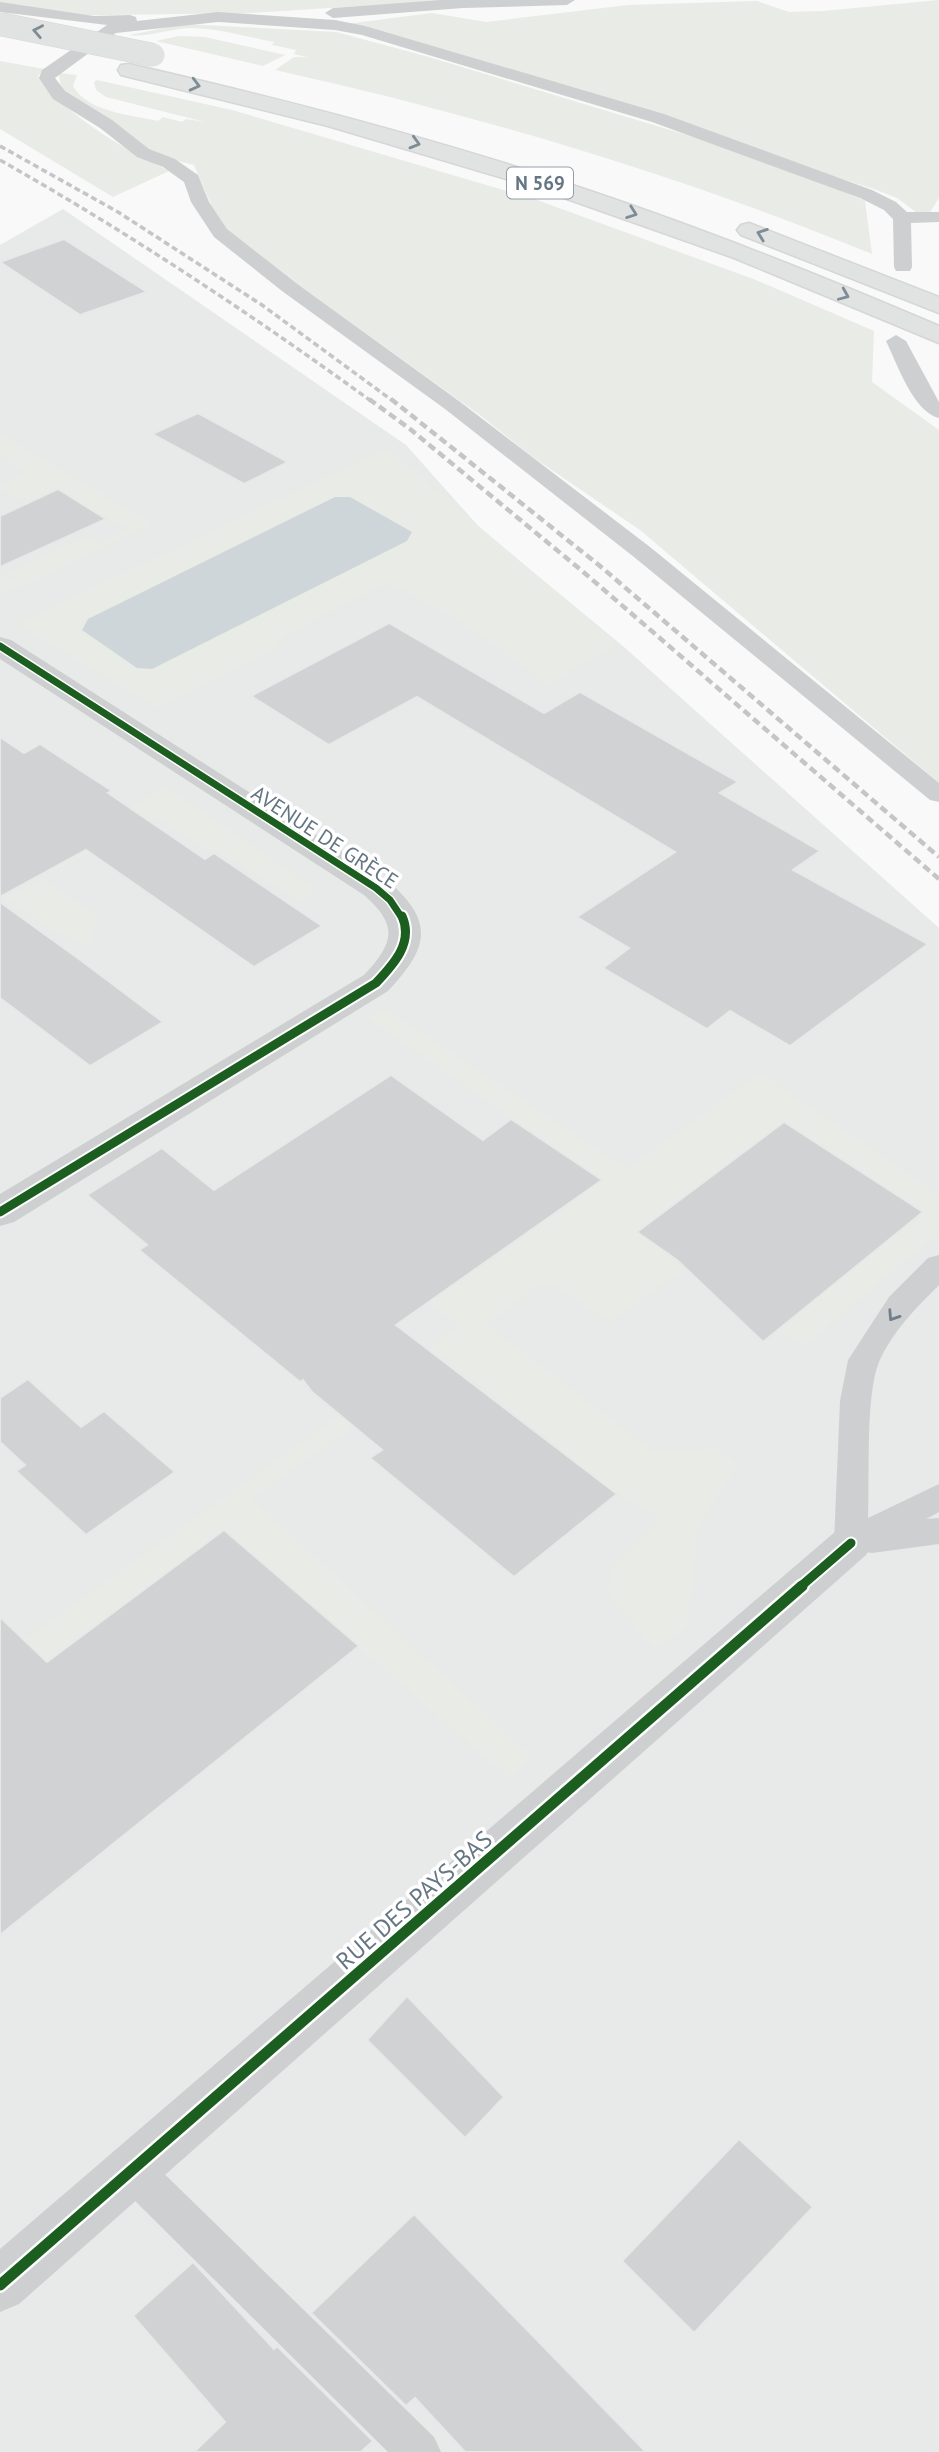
<svg xmlns="http://www.w3.org/2000/svg" width="939" height="2452" viewBox="0 0 939 2452" font-family="'PT Sans',sans-serif">
<style>
.built{fill:#e8e9e9}
.green{fill:#e8ebe6}
.water{fill:#ced6d9}
.building{fill:#d0d2d3;stroke:#e8e8e8;stroke-width:2}
.lines{fill:none;stroke-linecap:round;stroke-linejoin:round}
.highway-casing{stroke:#d5d6d6;stroke-width:3}
.lane{fill:#cecfd0;fill-rule:evenodd}
.street{fill:#cecfd0;fill-rule:evenodd}
.highway{fill:#e1e2e2;fill-rule:evenodd}
.rail-far1{stroke:#c3c5c6;stroke-width:3.5;stroke-dasharray:6 3.5;stroke-linecap:butt}
.rail{stroke:#c3c5c6;stroke-width:4.5;stroke-dasharray:8 4.5;stroke-linecap:butt}
.highway-bridge-casing{stroke:#d5d6d6;stroke-width:24;stroke-linecap:butt}
.highway-bridge{stroke:#e1e2e2;stroke-width:23}
.cycleway-far2-casing{stroke:#fff;stroke-width:10}
.cycleway-far1-casing{stroke:#fff;stroke-width:13}
.cycleway-casing{stroke:#fff;stroke-width:16}
.cycleway-far2{stroke:#1b5e20;stroke-width:7}
.cycleway-far1{stroke:#1b5e20;stroke-width:9}
.cycleway{stroke:#1b5e20;stroke-width:11}
.oneway{stroke:#7e8c96}
.oneway2{stroke:#707f8b}
.labels{text-anchor:middle;dominant-baseline:central;stroke-width:7;stroke-linejoin:round;paint-order:stroke}
.shield{fill:#fff;stroke:#939fa8;stroke-width:2}
.shield-label{font-size:19px;font-weight:bold;fill:#657683}
.street-label{font-size:21px;fill:#657683;stroke:#fff}
.near-street-label{font-size:24px;fill:#657683;stroke:#fff}
</style>
<rect width="100%" height="100%" fill="#f9f9f9"/>
<path class="built" d="M63,209l343,236 74,83 144,119 315,281v1524h-939v-2207z"/>
<path class="green" d="M0,0h456l-204,13 -214,3 -38,-6z
M939,0v198l-9,14 -13,1 -20,-15 -23,-9 -528,-165 86,-11 54,9 142,-17 129,-4 32,11 34,-1z
M184,24l152,8 93,25 271,82 133,48 32,14 7,53c-192,-79 -394,-139 -597,-184l19,-13h13l-13,-3 2,-4 -24,-5 2,-3c-27,-5 -56,-14 -83,-14 -19,0 -45,10 -62,7z
M179,36l26,1 80,18 -22,11 -107,-25z
M0,61l44,8 -6,7c32,43 85,72 131,95l-56,26 -113,-68z
M59,73l18,2 -4,11c14,26 59,29 85,35l5,-4 19,5 4,-3 19,3 -99,-25 -10,-7 -2,-8 3,-2 135,30 305,90 219,80 118,51 -2,51 67,48v353l-299,-253 -106,-72 -53,-42 -248,-178 -21,-31 -18,-42c-51,-11 -83,-38 -125,-68l-8,-9z
M0,434l153,90 -153,72v-12l19,-8 -4,-1 -15,6v-4l85,-40 15,7 29,-16 -23,-9 -48,-29 -28,12 -7,-5 -5,3 -18,-13v-3l27,-12 -27,-17z
M387,448l230,196 -69,41c-50,-38 -103,-78 -162,-102l-96,49 -16,17 -117,59 -140,-84z
M167,787l149,102 -15,12 -88,-52h-7l-48,-31 -112,57 -7,1 -14,-11z
M43,879l54,37 -6,31 -25,-13 -10,-1 -52,-36z
M384,1008l243,161 133,-96 179,122v38l-133,111 -9,-2 -20,-12 146,-118 -139,-90 -146,110 48,36 -76,54 -56,-37h-17l-50,40 169,128 60,-5 22,17 -40,61 -11,101 -33,21 -46,-54 2,-23 49,-53 -42,-24 -171,-135 -194,140 280,258 -23,21 -285,-248 -224,167 24,-57 316,-225 118,-89 -29,-23 173,-122 -234,-163z"/>
<path class="water" d="M335,497h15l62,35 -5,9 -255,128 -15,-1 -55,-38 6,-11z"/>
<path class="building" d="M64,239l83,53 -67,23 -80,-53z
M198,413l90,49 -44,22 -92,-50z
M58,489l48,30 -106,48v-51z
M389,623l155,90 36,-21 158,90 -18,11 100,58 -27,19 135,74 -138,102 -60,-35 -23,18 -104,-61 26,-20 -52,-31 98,-65 -258,-155 -88,48 -78,-49z
M0,737l24,16 16,-9 72,47 -4,2 97,66 9,-6 108,73 -68,41 -168,-117 -86,47z
M0,902l79,57 84,63 -73,44 -90,-68z
M391,1075l92,65 28,-21 91,61 -206,145 221,169 -103,83 -144,-119 12,-8 -70,-58 -9,-12 -3,2 -161,-132 8,-5 -60,-50 75,-47 52,42z
M784,1122l139,90 -160,130 -86,-82 -40,-28z
M28,1379l53,48 23,-16 71,61 -89,63 -70,-64 9,-6 -25,-23v-44z
M224,1530l135,116 -359,289v-318l47,45z
M407,1996l97,101 -39,41 -98,-98z
M739,2139l74,68 -119,126 -72,-72z
M414,2214l232,238h-181l-50,-54 -9,8 -95,-93z
M193,2262l81,87 3,-3 96,95 -12,11h-167l31,-30 -92,-106z"/>
<g class="lines">
<defs>
<path id="highway" d="M129,64c141,32 281,68 419,113 133,43 263,94 391,149v17l-205,-85 -201,-71 -205,-61 -207,-51 -3,-5 3,-5z
M749,223l190,74v16l-198,-78 -4,-5 4,-5z"/>
</defs>
<use href="#highway" class="highway-casing"/>
<path class="lane" d="M441,0h134l-8,5 -104,3 -130,10 -8,-5 8,-5z
M0,2l94,14 36,-1 6,2 1,4 81,-9 117,8 30,6 299,88 208,76 24,12 11,10h32v10l-28,1 1,44 -2,4h-14l-2,-4 -1,-48 -9,-9 -24,-12 -208,-76 -290,-87 -27,-5 -117,-8 -102,11 -61,45 10,13 47,29 37,29 26,10 23,16 11,27 18,27 69,54 163,118 191,146 289,236v19l-9,-2 -296,-243 -189,-148 -163,-118 -68,-54 -23,-35 -7,-20 -21,-15 -26,-10 -37,-29 -47,-29 -14,-21 3,-8 65,-45 -107,-13z
M896,335l10,6 33,61v16c-26,-6 -42,-55 -53,-77z
M939,1255v30c-22,22 -47,47 -60,77 -14,34 -9,117 -11,156l71,-34v28l-13,7 13,-1v26l-67,9c-11,-3 -19,4 -33,0l-5,-10 6,-142 8,-41 41,-63 39,-39z
M133,2151l14,6 287,280 7,15h-53l-269,-267 -6,-14 6,-14z"/>
<path class="street" d="M0,637l11,3 377,241c47,41 41,66 0,110l-374,231 -14,4v-32l364,-219c30,-32 35,-49 0,-80l-364,-236z
M851,1526l15,5 7,12 -7,12 -847,749 -19,8v-63l836,-718z"/>
<use href="#highway" class="highway"/>
<path class="rail-far1" d="M0,146l118,66 144,93 131,96
M0,160c129,73 251,154 371,241"/>
<path class="rail" d="M369,399l41,30 171,141 358,309
M391,399l209,167 339,291"/>
<defs>
<path id="highway-bridge" d="M0,24l153,31"/>
</defs>
<use href="#highway-bridge" class="highway-bridge-casing"/>
<use href="#highway-bridge" class="highway-bridge"/>
<defs>
<path id="cycleway-far2" d="M0,646l376,242 14,12 12,18"/>
<path id="cycleway-far1" d="M0,1212l376,-229c17,-18 38,-40 26,-67
M800,1587l51,-44"/>
<path id="cycleway" d="M0,2285l802,-699"/>
</defs>
<use href="#cycleway-far2" class="cycleway-far2-casing"/>
<use href="#cycleway-far1" class="cycleway-far1-casing"/>
<use href="#cycleway" class="cycleway-casing"/>
<use href="#cycleway-far2" class="cycleway-far2"/>
<use href="#cycleway-far1" class="cycleway-far1"/>
<use href="#cycleway" class="cycleway"/>
</g>
<defs><path id="oneway-chevron" d="M-2-3.5L2.5 0L-2 3.5" fill="none" stroke-width="1.6" stroke-linecap="round" stroke-linejoin="round" transform="scale(1.75)"/></defs>
<g class="oneway">
<use href="#oneway-chevron" transform="translate(38 31) rotate(-169)"/>
<use href="#oneway-chevron" transform="translate(195 85) rotate(14)"/>
<use href="#oneway-chevron" transform="translate(415 143) rotate(16)"/>
<use href="#oneway-chevron" transform="translate(632 213) rotate(20)"/>
<use href="#oneway-chevron" transform="translate(762 234) rotate(-160)"/>
<use href="#oneway-chevron" transform="translate(844 295) rotate(23)"/>
</g>
<use class="oneway2" href="#oneway-chevron" transform="translate(893 1316) rotate(123)"/>
<g class="labels">
<rect class="shield" x="507" y="167.5" width="66" height="31" rx="5"/>
<g class="shield-label">
<text x="540" y="183">N 569</text>
</g>
<g class="street-label">
<text transform="translate(325 837) rotate(33)">AVENUE DE GRÈCE</text>
</g>
<g class="near-street-label">
<text transform="translate(414 1900) rotate(-41)">RUE DES PAYS-BAS</text>
</g>
</g>
</svg>
